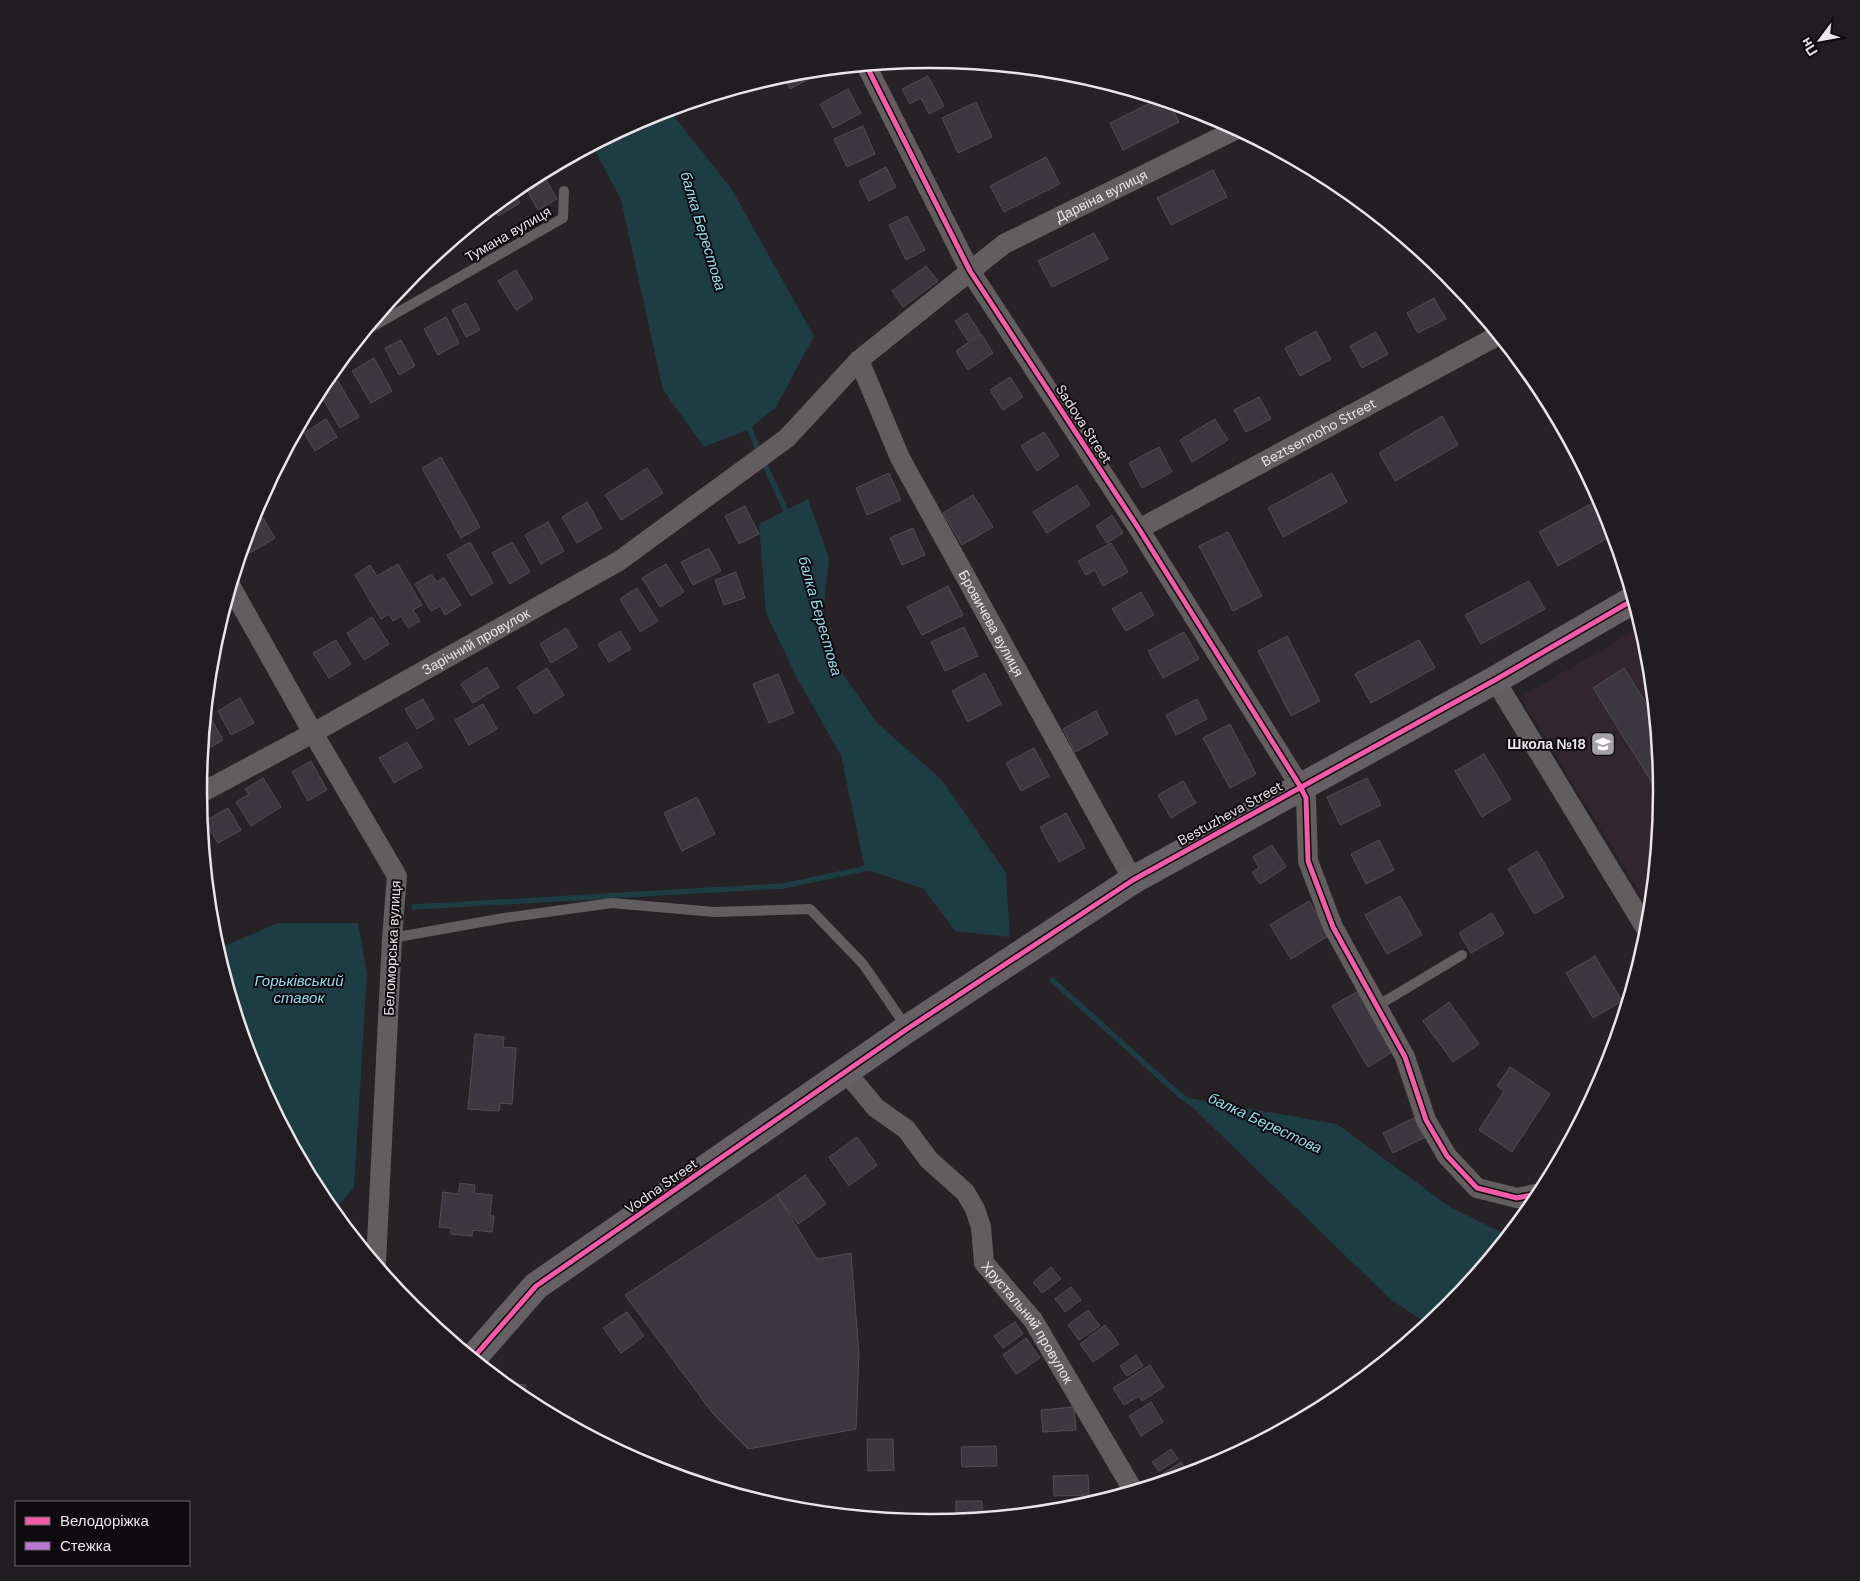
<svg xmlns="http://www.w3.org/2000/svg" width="1860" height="1581" viewBox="0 0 1860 1581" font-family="'DM Sans',sans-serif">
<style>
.education{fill:#32252e}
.water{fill:#1d3c43}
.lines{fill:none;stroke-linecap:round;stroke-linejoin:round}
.stream{stroke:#1d3c43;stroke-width:5.5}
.building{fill:#3c383f;stroke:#514e52}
.lane{stroke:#625e60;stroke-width:10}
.street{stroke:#625e60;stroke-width:20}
.secondary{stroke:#656063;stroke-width:28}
.quiet{stroke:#ba77d6;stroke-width:4;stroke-dasharray:8 4;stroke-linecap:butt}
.cycleway-casing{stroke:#0e0b0f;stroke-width:8}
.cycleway{stroke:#f35aa7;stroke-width:5}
.labels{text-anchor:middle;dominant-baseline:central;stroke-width:4;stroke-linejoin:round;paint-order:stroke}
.street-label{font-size:14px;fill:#eae5eb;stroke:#0e0b0f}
.poi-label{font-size:14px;font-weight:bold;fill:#eae5eb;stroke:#0e0b0f;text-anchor:end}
.water-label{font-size:15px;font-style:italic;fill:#98dcec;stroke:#0e0b0f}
.rim{fill:none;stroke:#eae5eb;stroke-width:2.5}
</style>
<rect width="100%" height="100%" fill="#262226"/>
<path class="education" d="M1641,627l7,21 14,143 -12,119 -130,-213z"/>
<path class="water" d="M668,109l63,79 83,148 -38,71 -27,22 -45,18 -41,-57 -42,-190 -29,-55 58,-31z
M808,499l21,59 -9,83 57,82 65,57 64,93 4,64 -55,-6 -31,-42 -59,-20 -24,-113 -45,-80 -30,-63 -7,-89z
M278,923h80l9,51 -13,213 -21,25 -12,-15 -67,-127 -37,-121z
M1182,1097l155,27 113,83 57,28 -60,73 -19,16 -37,-24z"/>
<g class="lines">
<path class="stream" d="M747,422l12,31
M763,461l23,50v6
M414,907l369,-21 89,-19
M1052,980l130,117 7,4"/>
</g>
<path class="building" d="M827,69l-37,20 -7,-15 5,-1z
M928,76l16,30 -15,8 -8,-16 -11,6 -8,-15z
M848,89l13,24 -28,15 -13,-24z
M1158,99l11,3 10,20 -56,28 -13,-27z
M976,102l16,35 -34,16 -16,-35z
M863,126l12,28 -28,13 -13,-28z
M1286,155l13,7 -8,4z
M1046,157l14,27 -56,28 -14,-26z
M886,167l10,20 -27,14 -10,-20z
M1213,170l14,27 -56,28 -14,-27z
M542,173l15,26 -19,11 -15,-27z
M513,191l7,12 -22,13 -5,-9z
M907,216l18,34 -19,10 -17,-35z
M1094,233l14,26 -56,28 -14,-26z
M926,266l12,15 -35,26 -11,-16z
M516,270l17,29 -17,11 -18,-29z
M1434,298l12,21 -28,14 -11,-20z
M466,303l14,27 -14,7 -14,-27z
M967,313l13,20 -12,8 -13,-20z
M446,317l13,26 -21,12 -14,-26z
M1316,331l15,28 -31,17 -15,-28z
M1376,332l12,22 -26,14 -12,-22z
M981,334l12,19 -25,17 -12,-19z
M401,340l14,26 -16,9 -14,-27z
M374,358l18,33 -21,12 -19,-32z
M1010,377l13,20 -20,13 -13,-20z
M338,381l21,36 -19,11 -21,-36z
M1259,397l12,22 -25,13 -12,-22z
M1442,416l16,29 -63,36 -16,-28z
M326,419l11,18 -22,14 -11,-18z
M1215,419l13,21 -36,22 -12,-22z
M1044,432l15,24 -22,15 -16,-25z
M1159,447l13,25 -30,16 -13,-25z
M441,457l39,70 -19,11 -39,-70z
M647,468l16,25 -42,27 -16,-25z
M889,473l12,27 -34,15 -11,-27z
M1332,473l15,29 -64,35 -15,-29z
M1077,485l13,20 -43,28 -14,-21z
M973,495l20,32 -31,18 -19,-32z
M1600,499l6,12 7,24 -55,31 -19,-34z
M587,502l15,26 -25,15 -15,-26z
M745,506l14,28 -20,10 -14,-28z
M1112,515l11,18 -16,10 -11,-17z
M263,518l12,20 -25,15 -6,-9 5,-17z
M548,522l16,29 -23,13 -16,-29z
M913,528l12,27 -23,10 -12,-27z
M1228,532l34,64 -29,15 -34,-65z
M470,542l23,41 -22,13 -24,-41z
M512,542l18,30 -20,12 -18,-31z
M1111,543l17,29 -25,14 -8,-16 -9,5 -8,-14z
M709,548l12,23 -28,14 -12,-23z
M398,564l24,41 -9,5 7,11 -12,7 -7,-12 -8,5 -4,-7 -8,5 -26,-44 15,-10 7,11z
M666,564l18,28 -24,15 -18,-29z
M736,572l9,26 -21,7 -9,-25z
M431,574l6,8 7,-4 17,27 -16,10 -5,-9 -9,5 -16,-27z
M1529,581l16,28 -64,35 -16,-29z
M948,586l15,29 -41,20 -15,-28z
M637,588l21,33 -18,11 -20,-33z
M1141,592l13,23 -28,16 -14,-22z
M372,617l17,27 -25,16 -17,-27z
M220,622l4,7 -7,4z
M964,627l14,29 -33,15 -14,-29z
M566,628l12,19 -27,16 -11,-19z
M620,631l11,18 -22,13 -11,-18z
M1184,632l15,27 -36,19 -15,-27z
M1287,636l33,65 -29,15 -33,-65z
M336,640l15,24 -22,14 -16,-25z
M1419,640l16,28 -64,35 -16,-29z
M487,667l12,20 -26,16 -12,-19z
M547,668l17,27 -30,19 -17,-27z
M1624,668l30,48 7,81 -68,-109z
M985,673l16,31 -33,18 -16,-31z
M778,674l16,39 -25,10 -16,-39z
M240,698l14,25 -23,12 -13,-24z
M423,699l11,20 -17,10 -12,-20z
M1197,699l10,20 -31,16 -10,-20z
M483,704l14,25 -28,16 -14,-25z
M1096,711l12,23 -33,18 -12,-23z
M208,713l15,27 -16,9 -4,-6 3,-29z
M1230,724l26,50 -26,14 -27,-50z
M407,742l15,25 -28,16 -15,-25z
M1034,748l15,28 -28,15 -15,-28z
M1484,754l27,45 -29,18 -27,-46z
M311,761l16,29 -19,11 -16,-29z
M263,778l18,29 -30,19 -15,-24 13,-8 -4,-5z
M1367,778l14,27 -41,20 -13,-28z
M1183,781l13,22 -25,15 -13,-23z
M697,797l18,37 -33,17 -18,-38z
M228,808l13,22 -23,13 -13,-22z
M1066,813l19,35 -26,14 -19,-35z
M1379,840l15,30 -28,14 -15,-30z
M1272,845l14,22 -26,17 -8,-12 7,-4 -6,-11z
M1537,851l27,46 -30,17 -26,-45z
M1400,896l22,39 -35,19 -22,-39z
M1309,901l21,34 -39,24 -21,-34z
M1492,913l12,21 -33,19 -12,-20z
M1595,956l27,45 -29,17 -27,-45z
M1362,989l35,60 -29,18 -36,-61z
M1449,1002l30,42 -26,18 -30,-41z
M475,1034l29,3 -1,10 13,1 -4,56 -12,-1 -1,8 -31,-2z
M1510,1067l40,27 -38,58 -33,-22 25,-39 -7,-5z
M1416,1117l10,20 -33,16 -10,-20z
M857,1137l20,28 -28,21 -20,-29z
M805,1175l21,29 -28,20 -21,-29z
M460,1183l15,2 -1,8 18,2 -2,21h4l-2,16 -19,-2 -1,6 -21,-2v-6l-12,-1 4,-35 15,2z
M777,1195l40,64 34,-6 8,101 -3,75 -108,20 -34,-34 -89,-120z
M1051,1267l10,12 -19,14 -9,-11z
M1071,1287l10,13 -16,12 -10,-13z
M1088,1310l12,16 -21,14 -11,-15z
M627,1312l17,24 -23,17 -18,-25z
M1015,1322l8,12 -20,14 -9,-12z
M1105,1325l14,19 -26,18 -13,-18z
M1026,1338l14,20 -24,16 -13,-19z
M1136,1355l7,11 -16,10 -7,-10z
M1150,1365l14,22 -22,14 -3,-5 -15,9 -11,-17z
M503,1382l23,3 -1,14h-2z
M1151,1402l12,20 -22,14 -12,-20z
M1074,1407l2,23 -33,2 -2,-22z
M867,1439h26l1,31 -26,1z
M996,1446l1,20 -35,1 -1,-20z
M1171,1449l7,10 -19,12 -7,-9z
M1181,1462l7,11 -24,7 -3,-5z
M1088,1475l1,20 -35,1 -1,-20z
M956,1501h26v16l-26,3z"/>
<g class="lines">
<path class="lane" d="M365,331l198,-113 1,-27
M392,938l112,-20 108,-15 102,9 96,-3 53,55 44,64
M1377,1006l85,-51"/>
<g class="street">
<path d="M866,65l104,206 169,258 161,257 6,12 2,63 25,66 72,130 21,63 21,36 30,32 40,10 24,-5"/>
<path id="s1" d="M859,360l41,98 233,422"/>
<path id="s2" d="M1139,529l360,-194"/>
<path d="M231,587l82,146 84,143 -5,62 -16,325"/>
<path d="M1495,680l153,252"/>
<path id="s3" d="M199,794l114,-61 306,-172 168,-123 72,-78 145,-116 233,-115"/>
<path id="s4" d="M846,1072l30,36 30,21 23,31 36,32 10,17 6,18 3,36 49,57 100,170"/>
</g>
<path class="secondary" d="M473,1358l63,-72 371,-257 226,-149 362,-200 138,-80"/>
<path class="quiet" d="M370,1256h6"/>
<defs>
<path id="cycleway" d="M866,65l104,206 169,258 161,257 6,12 2,63 25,66 72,130 21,63 21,36 30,32 40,10 24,-5
M473,1358l63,-72 371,-257 226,-149 362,-200 138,-80"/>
</defs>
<use href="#cycleway" class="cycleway-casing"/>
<use href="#cycleway" class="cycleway"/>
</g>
<defs>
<symbol id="school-square" viewBox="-11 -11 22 22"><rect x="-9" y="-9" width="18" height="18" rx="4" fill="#a5a1a6" stroke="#0e0b0f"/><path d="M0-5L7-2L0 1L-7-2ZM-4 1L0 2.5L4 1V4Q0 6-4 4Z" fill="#fff"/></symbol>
</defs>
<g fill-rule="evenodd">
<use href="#school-square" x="1589" y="730" width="28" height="28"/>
</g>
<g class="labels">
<g class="street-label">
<text stroke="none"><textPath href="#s3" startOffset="1089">Дарвіна вулиця</textPath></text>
<text transform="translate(508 234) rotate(-30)">Тумана вулиця</text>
<text transform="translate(1084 424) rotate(57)">Sadova Street</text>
<text stroke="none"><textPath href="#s2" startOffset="204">Beztsennoho Street</textPath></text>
<text stroke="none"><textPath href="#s1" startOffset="295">Бровичева вулиця</textPath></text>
<text stroke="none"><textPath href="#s3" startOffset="316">Зарічний провулок</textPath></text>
<text transform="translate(1230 813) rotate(-29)">Bestuzheva Street</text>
<text transform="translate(392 948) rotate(-87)">Беломорська вулиця</text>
<text transform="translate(661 1186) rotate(-35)">Vodna Street</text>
<text stroke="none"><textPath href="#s4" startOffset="319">Хрустальний провулок</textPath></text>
</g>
<g class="poi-label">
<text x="1586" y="744">Школа №18</text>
</g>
<g class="water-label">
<text transform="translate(703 231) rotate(73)">балка Берестова</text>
<text transform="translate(820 616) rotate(74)">балка Берестова</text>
<text x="299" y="981">Горьківський<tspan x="299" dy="17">ставок</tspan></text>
<text transform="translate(1265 1123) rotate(25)">балка Берестова</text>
</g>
</g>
<path d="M0 0H1860V1581H0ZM207 791a723 723 0 1 1 1446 0a723 723 0 1 1-1446 0Z" fill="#201c21" fill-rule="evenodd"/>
<path class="rim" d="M207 791a723 723 0 1 1 1446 0a723 723 0 1 1-1446 0Z"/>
<rect x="15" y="1501" width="175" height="65" fill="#0e0b0f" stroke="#666267"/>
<rect x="25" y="1517" width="25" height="8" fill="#f35aa7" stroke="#666267"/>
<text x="60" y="1526" font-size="15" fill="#eae5eb">Велодоріжка</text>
<rect x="25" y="1542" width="25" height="8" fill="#ba77d6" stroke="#666267"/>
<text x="60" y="1551" font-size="15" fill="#eae5eb">Стежка</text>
<g transform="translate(1820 40) rotate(238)" stroke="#0e0b0f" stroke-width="4" paint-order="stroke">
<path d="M0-4L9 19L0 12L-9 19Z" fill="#eae5eb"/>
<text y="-8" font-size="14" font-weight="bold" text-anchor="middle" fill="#eae5eb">Пн</text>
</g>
</svg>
